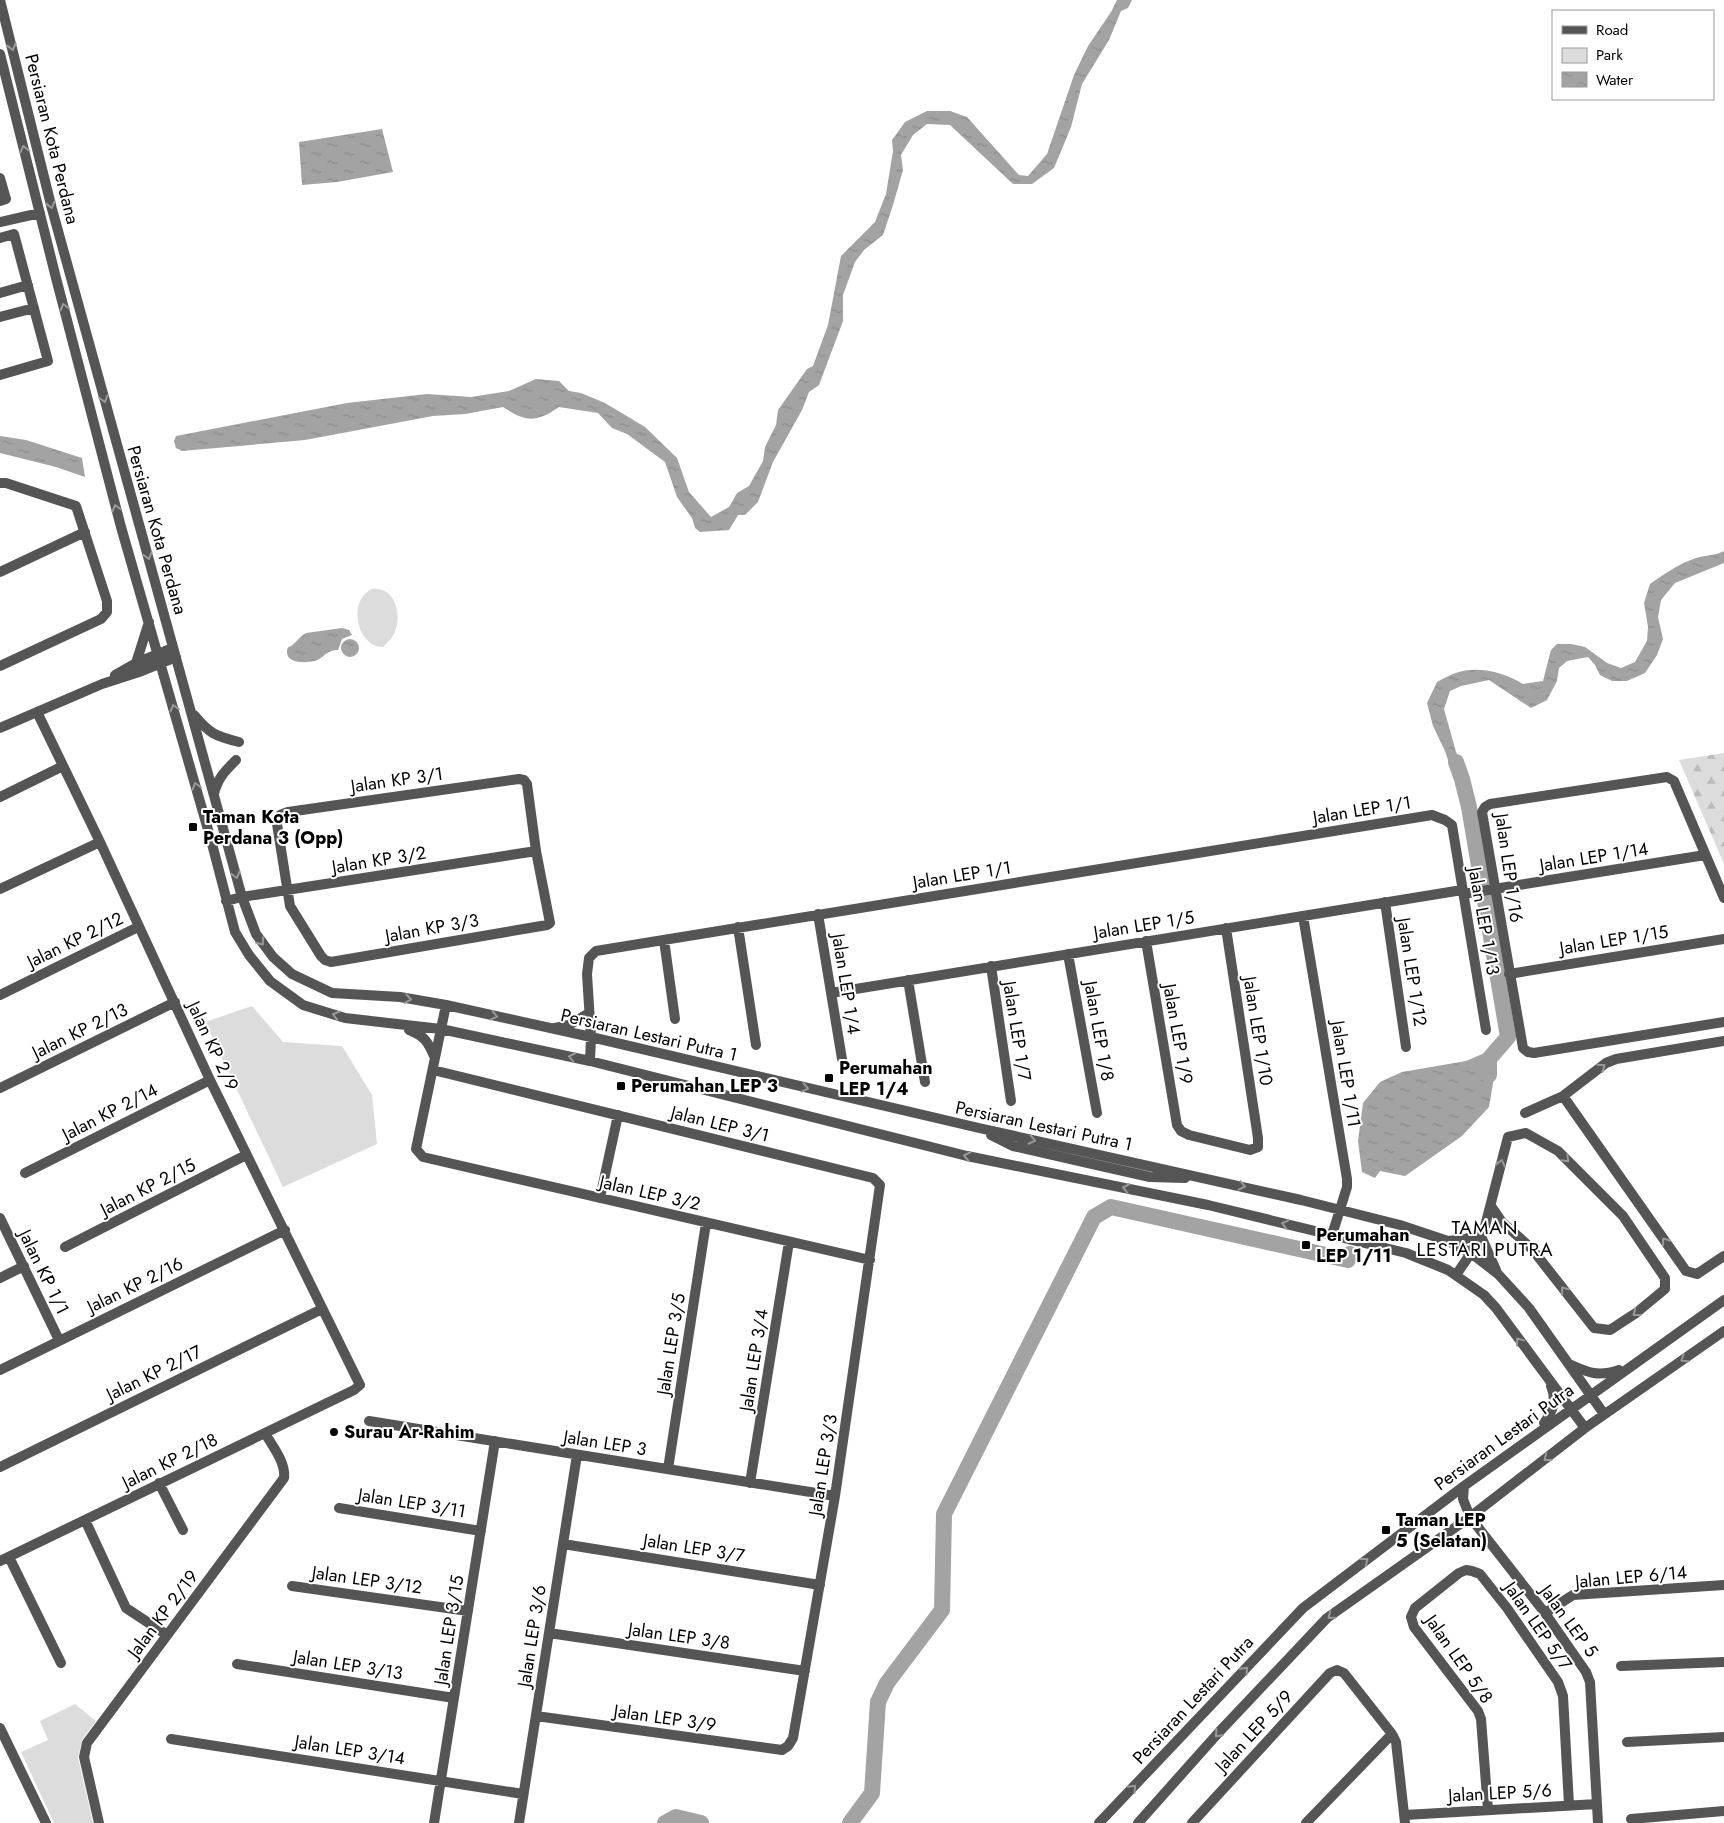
<svg xmlns="http://www.w3.org/2000/svg" width="1724" height="1823" viewBox="0 0 1724 1823" font-family="Jost,sans-serif">
<style>
.green{fill:#dcdcdc}
.forest{fill:url(#forest-firs)}
.water{fill:url(#water-ripples)}
.lines{fill:none;stroke-linecap:round;stroke-linejoin:round}
.river{stroke:#a3a3a3;stroke-width:16}
.minor{stroke:#555;stroke-width:10}
.oneway{stroke:#999}
.poi-dot{fill:#000;stroke:#fff;stroke-width:2}
.labels{text-anchor:middle;dominant-baseline:central;stroke-width:4;stroke-linejoin:round;paint-order:stroke}
.street-label{font-size:18px;fill:#000;stroke:#fff}
.poi-label{font-size:18px;font-weight:bold;fill:#000;stroke:#fff;text-anchor:start}
.neighbourhood-label{font-size:19px;letter-spacing:1px;fill:#000;stroke:#fff}
</style>
<defs>
<pattern id="forest-firs" width="22" height="20" patternUnits="userSpaceOnUse" patternTransform="scale(1.25)"><rect width="22" height="20" fill="#dcdcdc"/><path d="M5 1l3.5 6h-7zM16 11l3.5 6h-7z" fill="#bbb"/></pattern>
<pattern id="water-ripples" width="26" height="14" patternUnits="userSpaceOnUse" patternTransform="scale(1.25)"><rect width="26" height="14" fill="#a3a3a3"/><path d="M2 4q2-2 4 0t4 0M15 11q2-2 4 0t4 0" fill="none" stroke="#8b8b8b"/></pattern>
</defs>
<rect width="100%" height="100%" fill="#fff"/>
<path class="green" d="M372,589c23,-3 30,25 23,42 -2,7 -7,11 -12,16 -25,1 -37,-46 -11,-58z
M252,1006l31,36 59,4 30,49 5,49 -94,43 -78,-165z
M75,1704l21,17 -14,19 -4,18 15,65h-39l-33,-71 27,-12 -8,-19z"/>
<path class="forest" d="M1724,753v111l-45,-104z"/>
<path class="water" d="M1117,0h15l-4,8 -7,3 -12,29 -27,44 -11,43 -17,41 -22,16h-19l-63,-59 -23,-1 -14,11 -12,20 2,15 -10,35 -10,30 -19,15 -9,12 -12,33v26l-24,64 -10,7 -7,18 -29,52 -15,40 -13,13h-7l-9,15 -29,2 -5,-4 -3,-10 -15,-21 -12,-35 -38,-28 -15,-6 -14,-15 -39,-6c-23,16 -33,15 -56,0l-38,7 -32,2 -128,24 -123,11 -6,-3 -2,-7 2,-5 171,-33 80,-9 44,3 38,-6 27,-12 23,2 10,10 12,2 24,10 40,24 32,31 12,34 22,25 18,-10 8,-14 12,-7 14,-25 2,-14 11,-22 2,-15 29,-41 6,-3 15,-41 13,-69 34,-34 11,-28 7,-43 -1,-11 13,-18 22,-11h23l17,6 52,58 9,1 19,-22 27,-79 14,-29 23,-34z
M382,129l11,43 -56,10 -35,3 -3,-43z
M0,436l26,4 56,18 3,19 -29,-10 -56,-14z
M1724,551v12l-49,20 -14,17 -3,17 5,22 -6,16 -12,18 -18,8h-15l-12,-6 -5,-10 -7,-8 -21,4 -8,7 -2,13 -10,19 -16,8 -42,-28 -28,6 -11,5 -6,18 12,43 13,29 -13,3 -11,-33 -12,-25 -6,-23 10,-21c7,-4 15,-8 22,-10 21,-6 46,1 64,12l20,-3 8,-31 6,-6h14l14,3 22,16 14,5 14,-6 12,-21 1,-14 -4,-24 6,-19c14,-10 30,-21 46,-26 10,-3 19,-2 28,-7z
M342,628l7,2 3,5 -10,4 -4,11c-13,0 -14,9 -24,11 -8,2 -27,3 -27,-9 0,-4 1,-5 4,-6 6,-4 8,-9 15,-13z
M341 648a9 9 0 1 1 18 0a9 9 0 1 1-18 0Z
M1487,1052l10,8 -8,47 -27,29 -57,40 -25,-5 -5,7 -13,-6 -4,-31 5,-38 17,-21 22,-10 64,-11z"/>
<g class="lines">
<path class="river" d="M1456,762l6,17 7,28 39,230 -19,22v16
M665,1823l11,-6 25,6
M850,1823l22,-30 6,-91 9,-19 55,-73 2,-96 150,-297 17,-10 237,53 2,-6"/>
<path class="minor" d="M0,0l52,209 190,688 14,37 17,23 19,17 40,19 68,4 46,8 145,32 388,91 322,72 99,25 48,16 23,12 27,21 31,34 75,106
M0,54l56,224 65,249 90,313 24,92 14,23 21,26 33,24 42,13 96,11 149,32 377,95 241,49 198,48 42,17 36,25 12,13 89,120
M0,178l6,21 -6,2
M0,222l40,-9
M0,238l14,-4 34,127 -48,14
M0,293l28,-8
M0,317l34,-9
M0,483h6l70,23 31,95v11l-6,7 -101,47
M0,572l85,-40
M136,663l13,-41
M115,675l21,-12 37,-15
M194,715c16,19 21,21 45,27
M0,728l102,-44 37,-12 37,-15
M519,779l5,1 3,4 9,67 14,72 -3,2 -216,37 -6,-2 -4,-4 -31,-50 -13,-82 3,-9 8,-3z
M214,794c3,-15 11,-23 22,-34
M0,797l63,-31
M0,889l100,-47
M1463,894l242,-39
M1724,898l-50,-117 -7,-4 -177,27 -5,3 -3,5 41,236 5,4 6,1 190,-31
M226,901l16,-4 294,-46
M1385,902l21,145
M818,914l24,145
M1303,916l44,263v8l-15,48
M738,927l18,118
M664,940l11,79
M1146,941l31,184 4,6 8,4 61,15 8,-3v-9l-32,-210
M1068,954l29,159
M991,966l20,135
M1509,974l215,-35
M908,980l17,102
M831,993l631,-103
M0,995l138,-68
M446,1005l-30,144 7,8 447,103
M555,1028l14,-3 20,-12
M409,1030c16,6 19,12 26,28
M590,1061l1,-24 -4,-63 2,-16 7,-7 836,-136 13,5 7,5 34,205
M433,1070l440,108 7,7 -45,311 -42,242 -5,8 -6,4 -246,-34
M0,1088l175,-86
M1563,1096l123,175 11,3 27,-18
M1525,1113l38,-17 43,-33 10,-4 108,-18
M991,1135l22,11 75,17 62,14 35,1
M25,1173l185,-93
M600,1198l18,-83
M0,1218l59,122
M1480,1234l16,36
M1448,1241l17,-2 15,-5
M65,1247l181,-92
M1456,1275l15,-22 14,-27 23,-89 18,-4 32,18 65,65 42,62v11l-29,24 -26,17 -16,-2 -62,-79 -30,-27 -11,-16
M0,1278l24,-12
M1569,1364c20,9 29,13 50,6
M0,1370l285,-140
M369,1421l466,75
M1544,1423c9,-12 13,-22 7,-37
M0,1467l322,-158
M668,1469l38,-246
M159,1483l24,47
M750,1483l39,-241
M1464,1486l-1,13 7,18 75,96 41,59 4,10 8,141
M339,1508l142,23
M85,1520l41,88 41,27
M563,1544l257,41
M9,1557l52,106
M0,1561l354,-171 6,-5 -150,-305 -110,-238 -63,-130
M292,1586l176,25
M1545,1613l28,-18 151,-10
M549,1633l256,38
M237,1664l217,34
M1621,1666l103,-4
M0,1728l46,95
M171,1739l352,55
M1627,1742l97,-5
M1488,1810l-7,-91 -3,-8 -64,-84 -3,-10 4,-9 44,-35 7,-3 6,1 8,3 27,34 51,74 5,14 6,109
M1405,1815l192,-11
M1631,1819l93,-8
M99,1823l-15,-66 3,-14 197,-265c2,-16 -12,-32 -19,-45
M434,1823l61,-382
M519,1823l58,-368
M1099,1823l204,-215 161,-122 260,-186
M1138,1823l82,-92 107,-113 143,-101 115,-89 139,-97
M1192,1823l138,-150 7,-3 7,3 48,61 4,8 9,81
M1306,1823l86,-89"/>
</g>
<defs><path id="oneway-chevron" d="M-2-3.5L2.5 0L-2 3.5" fill="none" stroke-width="1.6" stroke-linecap="round" stroke-linejoin="round" transform="scale(1.25)"/></defs>
<g class="oneway">
<use href="#oneway-chevron" transform="translate(12 47) rotate(76)"/>
<use href="#oneway-chevron" transform="translate(24 149) rotate(-104)"/>
<use href="#oneway-chevron" transform="translate(51 205) rotate(76)"/>
<use href="#oneway-chevron" transform="translate(64 307) rotate(-105)"/>
<use href="#oneway-chevron" transform="translate(104 399) rotate(74)"/>
<use href="#oneway-chevron" transform="translate(116 508) rotate(-105)"/>
<use href="#oneway-chevron" transform="translate(148 556) rotate(74)"/>
<use href="#oneway-chevron" transform="translate(174 708) rotate(-106)"/>
<use href="#oneway-chevron" transform="translate(196 786) rotate(-106)"/>
<use href="#oneway-chevron" transform="translate(236 875) rotate(75)"/>
<use href="#oneway-chevron" transform="translate(261 942) rotate(52)"/>
<use href="#oneway-chevron" transform="translate(408 999) rotate(10)"/>
<use href="#oneway-chevron" transform="translate(336 1015) rotate(-163)"/>
<use href="#oneway-chevron" transform="translate(494 1016) rotate(13)"/>
<use href="#oneway-chevron" transform="translate(572 1057) rotate(-168)"/>
<use href="#oneway-chevron" transform="translate(1602 1067) rotate(-34)"/>
<use href="#oneway-chevron" transform="translate(805 1088) rotate(13)"/>
<use href="#oneway-chevron" transform="translate(1032 1140) rotate(12)"/>
<use href="#oneway-chevron" transform="translate(967 1156) rotate(-167)"/>
<use href="#oneway-chevron" transform="translate(1566 1159) rotate(45)"/>
<use href="#oneway-chevron" transform="translate(1501 1163) rotate(-76)"/>
<use href="#oneway-chevron" transform="translate(1242 1186) rotate(13)"/>
<use href="#oneway-chevron" transform="translate(1126 1188) rotate(-168)"/>
<use href="#oneway-chevron" transform="translate(1285 1224) rotate(-166)"/>
<use href="#oneway-chevron" transform="translate(1665 1241) rotate(-125)"/>
<use href="#oneway-chevron" transform="translate(1564 1290) rotate(-128)"/>
<use href="#oneway-chevron" transform="translate(1636 1313) rotate(143)"/>
<use href="#oneway-chevron" transform="translate(1519 1341) rotate(-127)"/>
<use href="#oneway-chevron" transform="translate(1684 1359) rotate(145)"/>
<use href="#oneway-chevron" transform="translate(1547 1458) rotate(142)"/>
<use href="#oneway-chevron" transform="translate(1365 1561) rotate(-37)"/>
<use href="#oneway-chevron" transform="translate(1331 1616) rotate(141)"/>
<use href="#oneway-chevron" transform="translate(1245 1670) rotate(-47)"/>
<use href="#oneway-chevron" transform="translate(1218 1734) rotate(133)"/>
<use href="#oneway-chevron" transform="translate(1133 1788) rotate(-47)"/>
</g>
<g class="poi-dot">
<rect x="188" y="822" width="10" height="10" rx="2.5"/>
<rect x="824" y="1073" width="10" height="10" rx="2.5"/>
<rect x="616" y="1081" width="10" height="10" rx="2.5"/>
<rect x="1301" y="1240" width="10" height="10" rx="2.5"/>
<circle cx="334" cy="1432" r="5"/>
<rect x="1381" y="1525" width="10" height="10" rx="2.5"/>
</g>
<g class="labels">
<g class="street-label">
<text transform="translate(52 139) rotate(76)">Persiaran Kota Perdana</text>
<text transform="translate(157 530) rotate(74)">Persiaran Kota Perdana</text>
<text transform="translate(397 780) rotate(-8)">Jalan KP 3/1</text>
<text transform="translate(1362 810) rotate(-9)">Jalan LEP 1/1</text>
<text transform="translate(1594 857) rotate(-9)">Jalan LEP 1/14</text>
<text transform="translate(379 860) rotate(-9)">Jalan KP 3/2</text>
<text transform="translate(1509 868) rotate(82)">Jalan LEP 1/16</text>
<text transform="translate(962 875) rotate(-9)">Jalan LEP 1/1</text>
<text transform="translate(1484 921) rotate(80)">Jalan LEP 1/13</text>
<text transform="translate(1144 925) rotate(-9)">Jalan LEP 1/5</text>
<text transform="translate(432 928) rotate(-10)">Jalan KP 3/3</text>
<text transform="translate(75 940) rotate(-26)">Jalan KP 2/12</text>
<text transform="translate(1614 940) rotate(-9)">Jalan LEP 1/15</text>
<text transform="translate(1412 972) rotate(81)">Jalan LEP 1/12</text>
<text transform="translate(846 984) rotate(81)">Jalan LEP 1/4</text>
<text transform="translate(80 1031) rotate(-26)">Jalan KP 2/13</text>
<text transform="translate(1017 1031) rotate(81)">Jalan LEP 1/7</text>
<text transform="translate(1099 1031) rotate(80)">Jalan LEP 1/8</text>
<text transform="translate(1258 1031) rotate(81)">Jalan LEP 1/10</text>
<text transform="translate(1178 1034) rotate(80)">Jalan LEP 1/9</text>
<text transform="translate(649 1035) rotate(13)">Persiaran Lestari Putra 1</text>
<text transform="translate(213 1046) rotate(65)">Jalan KP 2/9</text>
<text transform="translate(1346 1074) rotate(81)">Jalan LEP 1/11</text>
<text transform="translate(110 1112) rotate(-27)">Jalan KP 2/14</text>
<text transform="translate(720 1124) rotate(14)">Jalan LEP 3/1</text>
<text transform="translate(1044 1126) rotate(12)">Persiaran Lestari Putra 1</text>
<text transform="translate(148 1187) rotate(-27)">Jalan KP 2/15</text>
<text transform="translate(650 1193) rotate(13)">Jalan LEP 3/2</text>
<text transform="translate(44 1272) rotate(64)">Jalan KP 1/1</text>
<text transform="translate(135 1285) rotate(-26)">Jalan KP 2/16</text>
<text transform="translate(671 1344) rotate(-81)">Jalan LEP 3/5</text>
<text transform="translate(754 1360) rotate(-81)">Jalan LEP 3/4</text>
<text transform="translate(154 1373) rotate(-26)">Jalan KP 2/17</text>
<text transform="translate(1504 1437) rotate(-36)">Persiaran Lestari Putra</text>
<text transform="translate(605 1443) rotate(9)">Jalan LEP 3</text>
<text transform="translate(170 1461) rotate(-26)">Jalan KP 2/18</text>
<text transform="translate(823 1465) rotate(-81)">Jalan LEP 3/3</text>
<text transform="translate(412 1503) rotate(9)">Jalan LEP 3/11</text>
<text transform="translate(694 1548) rotate(9)">Jalan LEP 3/7</text>
<text transform="translate(1631 1577) rotate(-5)">Jalan LEP 6/14</text>
<text transform="translate(367 1580) rotate(8)">Jalan LEP 3/12</text>
<text transform="translate(163 1614) rotate(-53)">Jalan KP 2/19</text>
<text transform="translate(1569 1621) rotate(54)">Jalan LEP 5</text>
<text transform="translate(1538 1626) rotate(55)">Jalan LEP 5/7</text>
<text transform="translate(449 1630) rotate(-81)">Jalan LEP 3/15</text>
<text transform="translate(532 1636) rotate(-81)">Jalan LEP 3/6</text>
<text transform="translate(679 1636) rotate(8)">Jalan LEP 3/8</text>
<text transform="translate(1459 1659) rotate(55)">Jalan LEP 5/8</text>
<text transform="translate(348 1665) rotate(9)">Jalan LEP 3/13</text>
<text transform="translate(1193 1700) rotate(-47)">Persiaran Lestari Putra</text>
<text transform="translate(665 1718) rotate(8)">Jalan LEP 3/9</text>
<text transform="translate(1254 1731) rotate(-47)">Jalan LEP 5/9</text>
<text transform="translate(350 1750) rotate(9)">Jalan LEP 3/14</text>
<text transform="translate(1500 1793) rotate(-3)">Jalan LEP 5/6</text>
</g>
<g class="poi-label">
<text x="203" y="817">Taman Kota<tspan x="203" dy="21">Perdana 3 (Opp)</tspan></text>
<text x="839" y="1068">Perumahan<tspan x="839" dy="21">LEP 1/4</tspan></text>
<text x="631" y="1086">Perumahan LEP 3</text>
<text x="1316" y="1235">Perumahan<tspan x="1316" dy="21">LEP 1/11</tspan></text>
<text x="344" y="1432">Surau Ar-Rahim</text>
<text x="1396" y="1520">Taman LEP<tspan x="1396" dy="21">5 (Selatan)</tspan></text>
</g>
<g class="neighbourhood-label">
<text x="1485" y="1227">TAMAN<tspan x="1485" dy="22">LESTARI PUTRA</tspan></text>
</g>
</g>
<rect x="1552" y="10" width="162" height="90" fill="#ffffff" stroke="#999999"/>
<rect x="1562" y="26" width="25" height="8" fill="#555555" stroke="#999999"/>
<text x="1596" y="35" font-size="15" fill="#000000">Road</text>
<rect x="1562" y="48" width="25" height="15" fill="#dcdcdc" stroke="#999999"/>
<text x="1596" y="60" font-size="15" fill="#000000">Park</text>
<rect x="1562" y="72" width="25" height="15" fill="url(#water-ripples)" stroke="#999999"/>
<text x="1596" y="85" font-size="15" fill="#000000">Water</text>
</svg>
